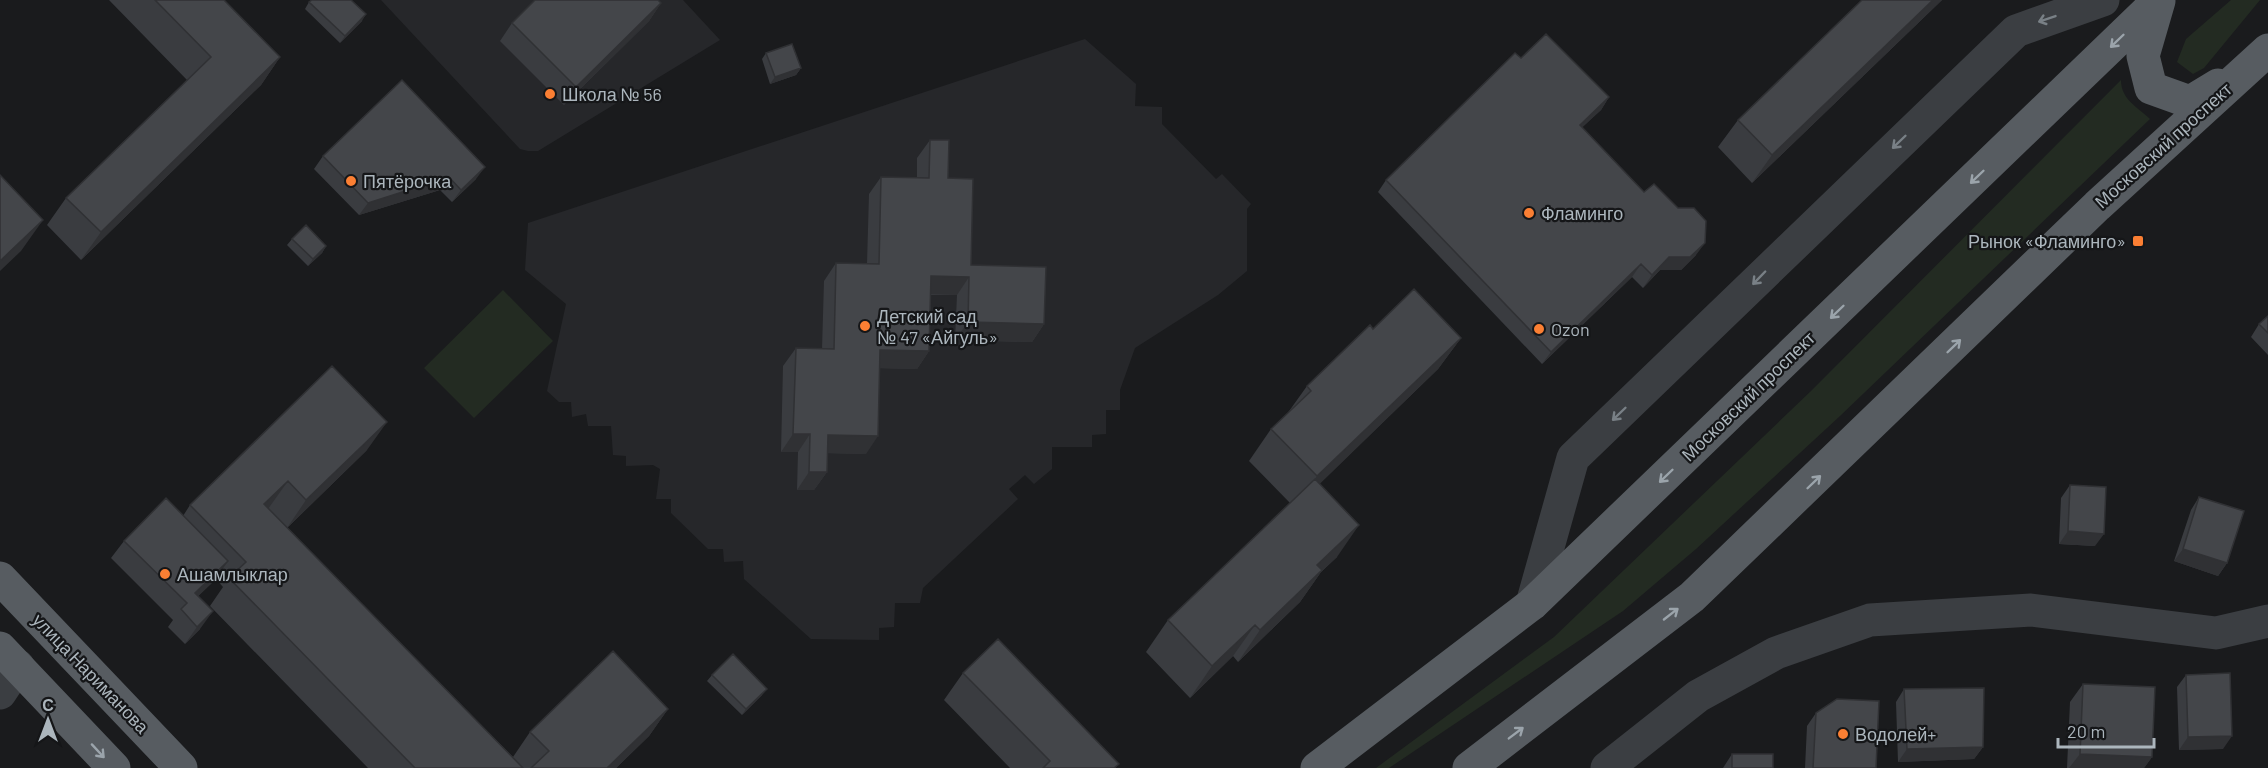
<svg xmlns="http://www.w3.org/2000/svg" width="2268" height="768" viewBox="0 0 2268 768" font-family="Barlow,sans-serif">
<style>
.built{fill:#26272a}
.green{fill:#232b22}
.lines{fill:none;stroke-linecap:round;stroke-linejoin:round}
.minor{stroke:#3b3e42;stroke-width:33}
.major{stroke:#575c61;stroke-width:33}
.wall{fill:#3a3c40}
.shaded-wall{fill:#303134}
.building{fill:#44464a;stroke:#303134;stroke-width:1.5}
.oneway{stroke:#798086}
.oneway2{stroke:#9ba4ab}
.poi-dot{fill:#fb7f33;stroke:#151618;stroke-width:2}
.labels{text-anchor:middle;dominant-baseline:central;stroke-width:4.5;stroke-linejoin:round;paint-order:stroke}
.poi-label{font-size:18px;fill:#acb6bd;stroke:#151618;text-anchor:start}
.street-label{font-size:18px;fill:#acb6bd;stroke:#151618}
</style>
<rect width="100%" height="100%" fill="#1a1b1d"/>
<path class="built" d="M381,0h302l37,40 -182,111h-10l-8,-2z
M1085,39l51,45 -1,22 27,1v17l54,55 6,-5 29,30 -4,5v62l-29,24 -83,53 -15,42v20h-14v24l-14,1v12h-40v22l-18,15 -9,-9 -16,14 9,10 -95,89 -3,15h-25l-1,24 -15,1v12l-68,-1 -67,-60 -1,-18 -19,1 -1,-13h-15l-37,-36v-14h-15l4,-30 -7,-4 -27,1v-10l-13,-1 -2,-29h-23l-2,-12 -14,3 -1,-15h-12l-12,-11 19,-87 -41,-34 3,-47z"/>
<path class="green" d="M2231,0h29l-56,68 -11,6 -16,-12 9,-23z
M2121,80c0,20 17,27 29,39l-310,297 -144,133 -73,62 -234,157h-13l178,-131 257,-246z
M503,290l50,51 -79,77 -50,-50z"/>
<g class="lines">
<path class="minor" d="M1532,604l41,-146 443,-427 87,-31
M0,693l18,-27
M1607,768l91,-72 78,-43 94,-33 161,-10 185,23 52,-12"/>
<path class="major" d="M2159,1l-16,55 8,32 39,14 28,-17
M0,578l181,190
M0,648l114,120
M1317,768l215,-164 627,-604
M1469,768l223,-171 405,-391 171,-156"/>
</g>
<path class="wall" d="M109,0h115l56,57 -19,28 -180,175 -34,-35 19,-27 121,-118z
M1862,0h80l-190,183 -34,-36 20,-27z
M309,2l53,19 -22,22 -35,-34z
M661,3l-12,18 -85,84 -64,-64 12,-18z
M766,53l35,15 -5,7 -26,9 -8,-25z
M1521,58l88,39 -8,13 -19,17 114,128 -15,15h-21l-17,18 -11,-11 -90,87 -164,-172 8,-12z
M930,140l18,38 23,87 73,59 -12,18 -77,-2 2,-45h-26l-2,56 -12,18 -37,-1 -14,86 -38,-1 -1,19 -13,18h-17l1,-38h-17l2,-86 13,-18 26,1 2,-68 12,-18 31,1 2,-70 12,-17h36v-19z
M323,156l153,23 -24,23 -12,-12 -81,25 -45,-46z
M292,239l34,7 -4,7 -14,13 -21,-21z
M2268,316v39l-17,-18 8,-13z
M1373,329l88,9 -23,31 -119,115 18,73 -16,15 -21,30 -62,60 -5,-6 -43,42 -44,-46 22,-32 122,-117 -41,-42 22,-32 16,-15 20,-28z
M367,450l-80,78 226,229 17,-25 138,-23 -19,27 -33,32h-248l-158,-162 13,-19 -7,-8 -18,17 2,33 -15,15 -17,-17 5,-7 -62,-62 13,-17 59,-25 7,-11z
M2070,485l25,61 -36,-2 2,-46z
M2199,497l28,66 -9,13 -44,-15 17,-51z
M963,673l156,91 -4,4h-105l-66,-68z
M712,675l50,20 -20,20 -35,-34z
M2186,675l37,74 -44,1 -2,-63z
M2083,684l69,73 -8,11h-77l3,-66z
M1904,689l79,58 -9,12 -76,3 -2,-60z
M1816,713l60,55h-71l2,-42z
M1732,754l41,14h-50z"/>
<path class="shaded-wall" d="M1933,0h9l-190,183 20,-28z
M661,3l-12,18 -85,84 12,-18z
M366,14l-4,7 -22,22 5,-7z
M280,57l-19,28 -180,175 20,-28z
M801,68l-5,7 -26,9 5,-7z
M1609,97l-8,13 -30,28 9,-13z
M485,167l-9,12 -24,23 9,-12z
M449,177l-9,13 -81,25 9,-12z
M43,220l-22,31 -21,20v-10z
M1705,243l-9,12 -15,15h-21l-17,18 9,-13 17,-18z
M326,246l-4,7 -14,13 5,-7z
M1641,264l-9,13 -90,87 9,-12z
M931,276l38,1 -12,18 -38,-1z
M968,322l76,2 -12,18 -77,-2z
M1461,338l-23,31 -143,139 22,-32z
M880,350l49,1 -12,18 -49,-1z
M387,422l-20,28 -80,78 19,-28z
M793,434h17l-12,18h-17z
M828,435l50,1 -12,18 -50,-1z
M809,472h18l-13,18h-17z
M288,481l-20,28 -4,-5z
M1359,525l-22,32 -16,15 -21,30 -62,60 22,-32 57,-65z
M2068,531l36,3 -9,12 -36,-2z
M2183,549l44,14 -9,13 -44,-15z
M228,561l-12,18 -33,32 12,-18z
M213,611l-13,18 -15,15 12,-17z
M1255,625l-22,31 -43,42 22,-32z
M767,689l-5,6 -20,20 4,-6z
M668,709l-19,27 -33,32h-9z
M2232,736l-9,13 -44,1 9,-13z
M1983,747l-9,12 -76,3 9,-13z
M2080,754l72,3 -8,11h-75z"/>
<path class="building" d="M155,0h69l56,57 -179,175 -35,-34 145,-141z
M312,0h39l15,14 -21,22 -36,-34z
M535,0h123l3,3 -85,84 -64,-64z
M1862,0h71l-161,155 -34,-35z
M1546,34l63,63 -29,28 64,67 10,-8 24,24h16l12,13 -1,22 -15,14h-21l-17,18 -11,-11 -90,88 -165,-172 129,-127 6,5z
M792,44l9,24 -26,9 -9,-24z
M402,80l83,87 -24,23 -12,-13 -81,26 -45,-47z
M930,140h19l-1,38 25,1 -2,86 75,2 -2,57 -76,-2 1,-45 -38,-1 -2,75 -49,-1 -2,86 -50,-1 -1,37h-18l1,-38h-17l3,-86 38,1 2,-86 43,1 2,-87 48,1z
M0,175l43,45 -43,41z
M306,225l20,21 -13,13 -21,-20z
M1414,289l47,49 -144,138 -46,-47 40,-38 -4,-5 63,-61 3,4z
M2268,316v17l-9,-9z
M332,366l55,56 -81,78 -18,-19 -24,23 259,264h-108l-186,-190 17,-16 -56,-57z
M1315,479l44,46 -42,40 5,5 -62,60 -5,-5 -43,41 -44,-46z
M2070,485l36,2 -2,47 -36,-3z
M2199,497l45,14 -17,52 -44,-14z
M166,498l62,63 -33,32 18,18 -16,16 -16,-18 6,-6 -63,-62z
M998,639l121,125 -5,4h-71l7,-7 -87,-88z
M613,651l55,58 -61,59h-76l18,-17 -19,-19z
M733,654l34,35 -21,20 -34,-34z
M2230,673l2,63 -44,1 -2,-62z
M2083,684l72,3 -3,70 -72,-3z
M1984,688l-1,59 -76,2 -3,-60z
M1837,699l42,2 -3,67h-63l3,-55z
M1732,754h41v14h-41z"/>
<defs><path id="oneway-shaft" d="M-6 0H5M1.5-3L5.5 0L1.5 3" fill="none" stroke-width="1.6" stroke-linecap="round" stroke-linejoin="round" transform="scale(1.5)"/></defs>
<g class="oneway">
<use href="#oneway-shaft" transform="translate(2047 19) rotate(161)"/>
<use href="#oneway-shaft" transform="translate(1899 142) rotate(136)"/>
<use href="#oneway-shaft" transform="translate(1759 278) rotate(134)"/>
<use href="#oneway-shaft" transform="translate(1619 414) rotate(136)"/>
</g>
<g class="oneway2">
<use href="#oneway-shaft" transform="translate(2117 41) rotate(136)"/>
<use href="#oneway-shaft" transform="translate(1977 177) rotate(136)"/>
<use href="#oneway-shaft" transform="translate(1837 312) rotate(136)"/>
<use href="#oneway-shaft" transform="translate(1954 346) rotate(-44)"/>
<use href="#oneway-shaft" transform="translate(1666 476) rotate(136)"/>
<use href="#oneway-shaft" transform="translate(1814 482) rotate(-44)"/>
<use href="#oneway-shaft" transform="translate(1671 614) rotate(-38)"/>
<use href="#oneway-shaft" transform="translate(1516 733) rotate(-37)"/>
<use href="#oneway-shaft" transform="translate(98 751) rotate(47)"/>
</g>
<g class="poi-dot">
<circle cx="550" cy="94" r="6"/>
<circle cx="351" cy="181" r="6"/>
<circle cx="1529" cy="213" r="6"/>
<rect x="2132" y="235" width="12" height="12" rx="3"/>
<circle cx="865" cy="326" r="6"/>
<circle cx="1539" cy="329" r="6"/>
<circle cx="165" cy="574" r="6"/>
<circle cx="1843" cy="734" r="6"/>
</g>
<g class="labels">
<g class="poi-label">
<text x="562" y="94">Школа № 56</text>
<text x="363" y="181">Пятёрочка</text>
<text x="1541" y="213">Фламинго</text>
<text x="2126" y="241" text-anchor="end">Рынок «Фламинго»</text>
<text x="877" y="316">Детский сад<tspan x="877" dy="21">№ 47 «Айгуль»</tspan></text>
<text x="1551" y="329">Ozon</text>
<text x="177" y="574">Ашамлыклар</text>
<text x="1855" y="734">Водолей+</text>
</g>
<g class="street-label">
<text transform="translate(2163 145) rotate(-42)">Московский проспект</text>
<text transform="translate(1748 396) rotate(-44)">Московский проспект</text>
<text transform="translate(91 673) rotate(46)">улица Нариманова</text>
</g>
</g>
<g transform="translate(48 720)" stroke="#151618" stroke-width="4.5" paint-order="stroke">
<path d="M0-4.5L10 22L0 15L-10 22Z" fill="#acb6bd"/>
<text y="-9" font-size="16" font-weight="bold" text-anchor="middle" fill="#acb6bd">С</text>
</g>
<path d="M2058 738v9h96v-9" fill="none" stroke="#acb6bd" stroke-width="3"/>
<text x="2067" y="738" font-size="18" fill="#acb6bd" stroke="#151618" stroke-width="4.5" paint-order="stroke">20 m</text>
</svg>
